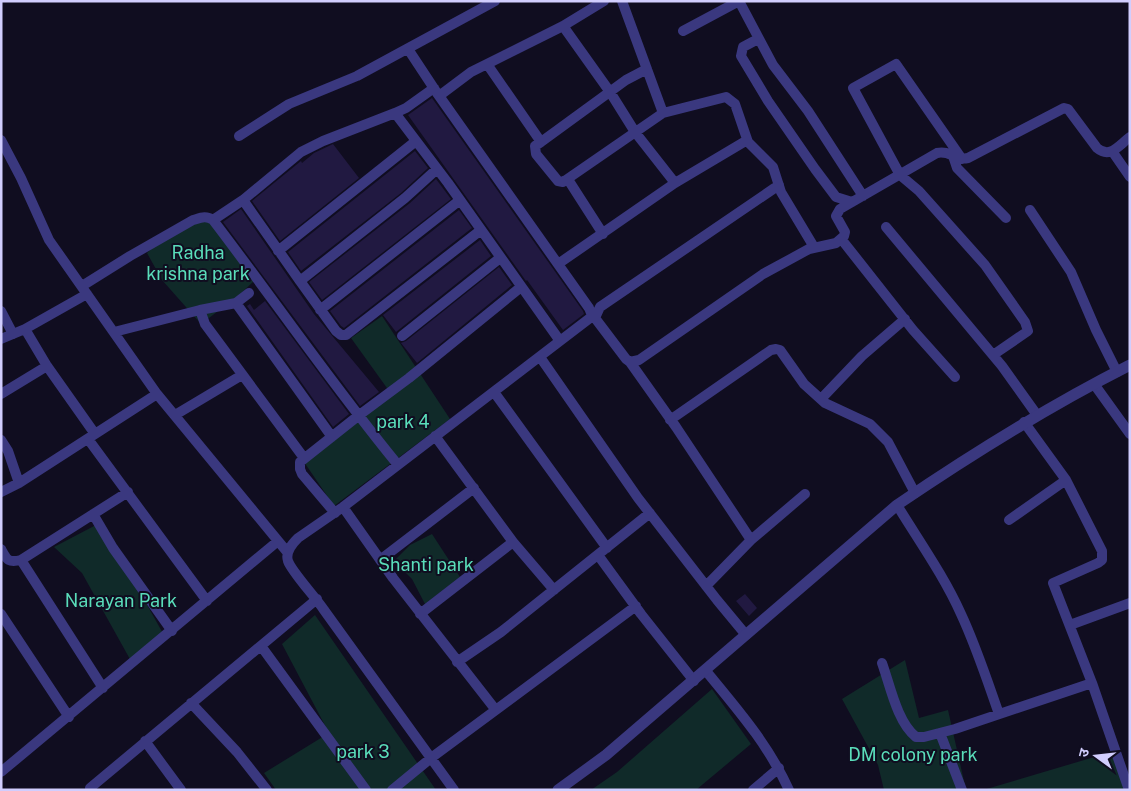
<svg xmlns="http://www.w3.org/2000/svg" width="1131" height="791" viewBox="0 0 1131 791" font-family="'Public Sans','Noto Sans Devanagari',sans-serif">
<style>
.green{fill:#102a29}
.building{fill:#211941}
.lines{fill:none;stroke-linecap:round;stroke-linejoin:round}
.minor{stroke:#3a387f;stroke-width:10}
.tertiary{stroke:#3a387f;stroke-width:11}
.labels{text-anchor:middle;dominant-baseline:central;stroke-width:4;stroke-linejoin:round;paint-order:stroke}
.park-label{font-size:18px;fill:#5addba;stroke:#100d20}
</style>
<rect width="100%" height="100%" fill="#100d20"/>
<path class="green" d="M213,220l41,61 -16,15 -37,28 -39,-44 -15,-27 20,-19 29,-12z
M382,316l68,103 -116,87 -30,-44 88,-67 -41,-57z
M96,525l40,60 29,52 -34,24 -49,-88 -28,-26z
M432,534l28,43 -35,27 -13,-25 -18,-18 16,-16z
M315,615l121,175h-160l-12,-17 65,-40 -47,-89z
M905,660l14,58 29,-8 18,80h-82l-6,-25 -36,-66z
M712,689l39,55 -55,46h-105l26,-18z
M1118,750l12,40h-147z"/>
<path class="building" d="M432,98l151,213 1,3 -21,16 -36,-50 -1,1 -118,-166z
M333,144l26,34 -79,63 -28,-40 49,-40 1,2 12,-10z
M415,151l13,17 -27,25 -100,78 -13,-19z
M436,179l15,20 -129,101 -13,-18 101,-79z
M241,209l73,105 65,78 -19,14 -137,-184z
M459,210l13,18 -128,100 -3,-2 -11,-15z
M480,240l11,16 -95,76 -13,-17z
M499,267l13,18 -95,78 -16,-20 5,-2z
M265,301l84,113 -16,13 -86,-121 3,-2 4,6z
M745,594l12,14 -8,8 -13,-15z"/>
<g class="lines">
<path class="minor" d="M622,1l41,112 63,-16 9,7 13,38
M563,26l47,66 25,40 40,51
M683,31l56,-30 34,64 35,46 55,85
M758,39l-15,8 -2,9 27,45 47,68 21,28 16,5
M408,49l29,44 152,215 4,10
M487,64l54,78
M647,69l-21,11 -85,62 -6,4 1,8 22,27 5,1 100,-69
M439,96l32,-24 92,-46 41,-25
M395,113l53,70 112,158
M239,136l50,-32 68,-28 138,-75
M1,140l20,38 28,62 108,154 131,159
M1112,151l18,26
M953,156l4,12 49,50
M962,159l-66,-95 -43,24 47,87 19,16 66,74 40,57 3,9 -35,24
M437,169l-32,29 -105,83 36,50 5,4h5l135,-105
M567,180l2,1 34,53
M243,200l57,81
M1030,210l41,62 25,58 21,42
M213,220c62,81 120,166 185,245
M886,227l116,139 35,49
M840,240h2l71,90 42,47
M278,251l138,-110
M558,264l117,-81 69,-41h4l25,25 8,25 33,55
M82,286l48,-30 63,-36c7,-2 13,-5 20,0l30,-20 58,-48 22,-11 72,-28 11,-5 28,-20
M236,303l96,134
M200,310l5,14 99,134
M320,310l140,-110
M1,311l12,23
M595,318l31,41 4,3 46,65 75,113
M595,318l5,-11 179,-122
M25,329l22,37 48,68
M114,332l86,-22 36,-7 13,-10
M402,336l98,-78
M1,339l24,-10 62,-35
M540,357l98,141 79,102 29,35
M630,362l9,-2 124,-86 46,-25 27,-6 8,-7 1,-4 -9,-16 4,-7 97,-56c14,-3 17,8 31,5l96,-50 4,1 29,39c13,11 21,-2 33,-11
M1094,384l36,50
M494,392l113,156
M1,394l46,-28
M821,399l41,-43 43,-37
M175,415l67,-40
M670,420l101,-70 5,-1 4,1 24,34 21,19 45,21 18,18 27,51
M1024,422l42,58 36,71v9l-4,3 -45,20 39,100 37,107
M435,436l78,106 41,48
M88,439l119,162
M1,440l7,11 11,32
M1,492l18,-9 138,-89
M897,505c22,36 47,71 64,109 15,32 26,66 38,100
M343,507l50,71 102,131
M335,513l-33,-39 -2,-5v-7l58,-46 51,-38 112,-91
M93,514l20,34 59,83
M1009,520l57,-40
M1,549c6,11 7,14 20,11l107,-68
M598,555l43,59 53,67
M21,560l82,128
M380,560l94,-72
M706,586l45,-46 54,-46
M1,614l68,103
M420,614l93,-72
M1070,625l60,-22
M261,646l105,144
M457,662l44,-30 149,-119
M882,663c8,22 15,59 34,74h8l31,-8 137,-46
M706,671c32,39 62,73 83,119
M191,703l46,49 30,38
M940,733l22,57
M145,741l36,49
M1,772l277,-231
M90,788l227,-189
M392,790l39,-32 205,-152
M454,790c-43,-60 -86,-120 -130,-180 -7,-11 -33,-39 -36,-49 -3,-9 4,-17 10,-23l45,-31 247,-189h5
M753,790l26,-22"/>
<path class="tertiary" d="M558,790l48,-35 291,-250c75,-51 152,-99 233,-140"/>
</g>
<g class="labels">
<g class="park-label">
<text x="198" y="252">Radha<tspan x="198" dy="21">krishna park</tspan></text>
<text x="403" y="421">park 4</text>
<text x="426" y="564">Shanti park</text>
<text x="121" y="600">Narayan Park</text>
<text x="363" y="751">park 3</text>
<text x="913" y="754">DM colony park</text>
</g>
</g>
<rect width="1131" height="791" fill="none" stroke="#d1cdfe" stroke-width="5"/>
<g transform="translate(1096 756) rotate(285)" stroke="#100d20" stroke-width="4" paint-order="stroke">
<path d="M0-4L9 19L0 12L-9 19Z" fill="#d1cdfe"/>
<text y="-8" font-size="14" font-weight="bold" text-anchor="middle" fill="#d1cdfe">उ</text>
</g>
</svg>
